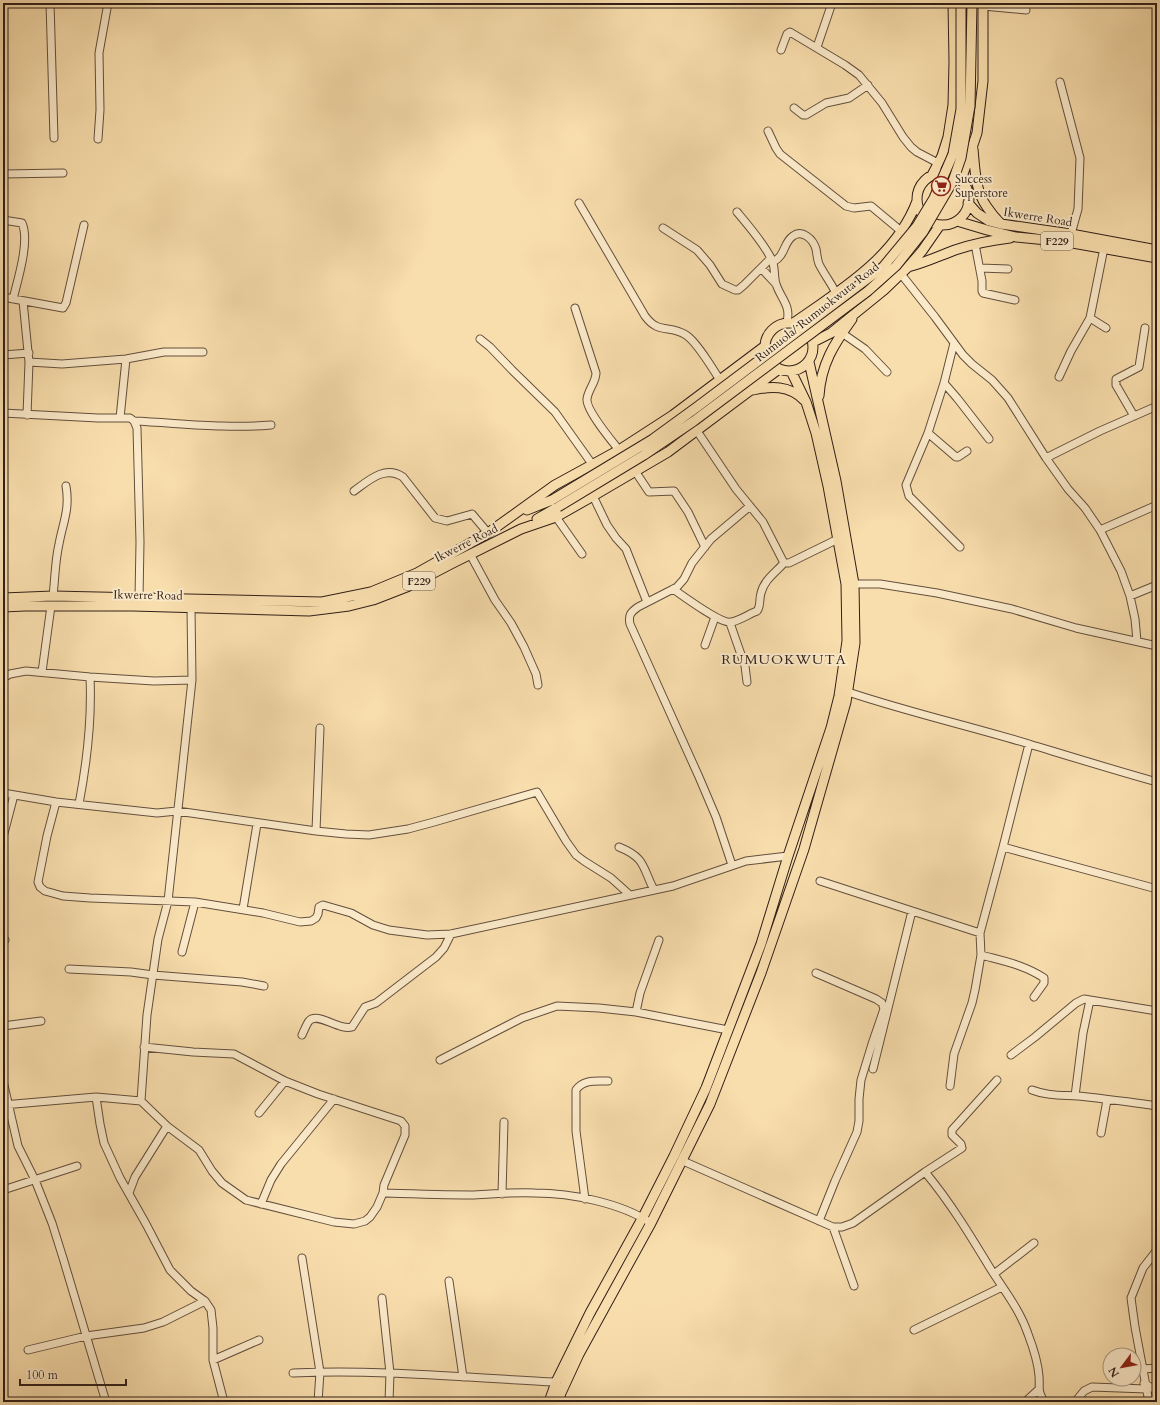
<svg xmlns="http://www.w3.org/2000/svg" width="1160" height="1405" viewBox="0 0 1160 1405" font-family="Cardo,serif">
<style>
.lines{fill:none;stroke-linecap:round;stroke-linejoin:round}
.minor-casing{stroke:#634f3d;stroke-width:9}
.major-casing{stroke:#311f18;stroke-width:11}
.minor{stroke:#fbeaca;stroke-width:7}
.major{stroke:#f9dead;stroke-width:9}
.major-bridge-casing{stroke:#311f18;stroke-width:11;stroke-linecap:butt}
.major-bridge{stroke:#f9dead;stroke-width:9}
.labels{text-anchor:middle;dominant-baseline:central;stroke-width:4;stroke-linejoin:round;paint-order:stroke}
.shield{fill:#fbeaca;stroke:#6e5c4d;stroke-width:1}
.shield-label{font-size:11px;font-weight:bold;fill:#311f18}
.poi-label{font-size:12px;fill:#311f18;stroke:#fbeaca;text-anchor:start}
.street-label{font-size:12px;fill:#311f18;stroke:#fbeaca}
.quarter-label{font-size:14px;letter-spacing:1px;fill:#311f18;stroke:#fbeaca}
</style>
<rect width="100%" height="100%" fill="#f9dead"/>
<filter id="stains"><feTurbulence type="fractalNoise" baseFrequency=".005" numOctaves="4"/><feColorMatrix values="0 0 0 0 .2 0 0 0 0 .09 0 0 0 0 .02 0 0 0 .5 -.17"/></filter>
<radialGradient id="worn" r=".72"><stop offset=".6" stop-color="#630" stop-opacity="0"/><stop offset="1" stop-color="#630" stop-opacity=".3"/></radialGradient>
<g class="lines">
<defs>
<path id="minor" d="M50,3l4,135
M983,6l43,4
M817,47l15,-44
M781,50l6,-16 3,-2 55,33 14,10 23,28 21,34 8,10 6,5 21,11
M1060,82l20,76 -2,51 -7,25
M794,108l9,7h3l20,-12 23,-5 19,-13
M768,131l8,17 4,6 66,52 8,2 17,-2 30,25
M98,139l2,-29 -1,-57 9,-50
M3,174l60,-1
M579,203l66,113c14,19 24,8 41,19 11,7 26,33 34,45
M737,212c10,12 31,36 36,51 2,7 1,15 3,21 5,15 15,21 11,38
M3,220l19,3c8,18 -4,56 -9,76
M663,228l34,22 13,15 12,19 13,6h3l6,-5 27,-27
M975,244l7,37v10l1,2 32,7
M773,262c13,-7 10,-19 20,-26 9,-7 20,3 23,13 1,5 1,10 3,15 5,10 12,19 17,29
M761,268l15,16
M980,268l28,1
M901,274l34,43 28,38 9,9 20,16 16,18 38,60 22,31 17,19 15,22 21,41 9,25 5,23 2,22
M3,297l60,11 3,-5 18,-78
M23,301l6,61 -2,53
M575,308l21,65c0,9 -8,17 -9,26 -1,11 24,41 32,51
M1090,318l16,10
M842,333l23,16 22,23
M480,339l10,8 22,23 43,42 37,52
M954,343l-10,40 -16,50 -22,52 3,11 51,51
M3,355l26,-2
M29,362l33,2 64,-5 38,-7h39
M1059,377l12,-26 19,-33 14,-70
M944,383l13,15 32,41
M3,413l95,5h32l4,3c46,2 91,8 137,4
M1134,416l-18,-31v-6l23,-12 6,-39
M120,418l6,-59
M134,421l3,7 3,114 -1,56
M697,431l39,58 27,33 21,41
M928,433l28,24h2l9,-6
M1046,458l54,-27 57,-25
M635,471l14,21 25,-1 14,21 17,35
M354,491c15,-11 31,-26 49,-14l32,41 12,3 25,-7 16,19
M593,496l14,29 9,13 10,11 21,53
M556,517l26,37
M1100,530l57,-25
M470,554l25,46 16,23 13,24 12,27 2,11
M850,584h30l57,9 75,16 64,19 81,18
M673,589c10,7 48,35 58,33 8,-1 18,-8 26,-11 4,-5 2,-12 4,-18 3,-13 15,-21 23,-30h5l49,-24
M53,596c2,-17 2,-35 6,-52 4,-22 11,-34 7,-58
M1130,596l27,-11
M191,608l1,72 -24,221 -10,38 -11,76 -6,86 26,25 32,24 13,21 10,12 24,17 88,22 20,2 11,-3 5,-4 7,-10 6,-14c30,1 59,2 88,2 21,-1 43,-3 64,-2 36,0 86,10 116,30
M730,623l15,43 2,16
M705,645l10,-28
M42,672l9,-66
M3,678l7,-4 16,-3 64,6 64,4 38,-1
M848,692c60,20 121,34 181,52 43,13 85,26 128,38
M3,793l53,9 101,11 20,-2 139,20 30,3 23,1 39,-6 26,-7 103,-30 29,49 10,14 8,6 27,17 19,17
M56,802l-9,34 -9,46 2,5 5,4 18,5 27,2 105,4 68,11 37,9 11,-1 5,-3 2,-4 1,-7 4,-2 28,8 22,12 16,5 38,5 24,-1 222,-48 73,-25 42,-5
M79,804c8,-42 13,-84 11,-127
M316,831l4,-103
M3,837l11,-42
M619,847c27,11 23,20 35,43
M1003,847l154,42
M732,865l-16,-48 -17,-40 -69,-153c-2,-9 1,-12 8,-17l39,-20 7,-8 8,-16 19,-24 39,-33
M820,881l160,52
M243,909l14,-85
M3,941l2,-1
M182,952l13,-50
M981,955c22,6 44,10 63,23v5l-10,14
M69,969l62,3 22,3 89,7 22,4
M816,973l60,26 6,4 2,6 -12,35 -11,36 -2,19v22l-2,11 -22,49 -16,40
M636,1012l4,-19 19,-53
M3,1026l38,-5
M302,1035c2,-4 4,-10 7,-14 8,-10 30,10 43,6l13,-20 11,-4 60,-46 8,-9 7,-14
M144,1047l49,5 41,2 51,27 33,13 83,27 4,5v9l-21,50 -1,8
M1011,1055l24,-18 41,-34 8,-4 73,12
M440,1060l82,-42 35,-12 42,2 37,4 92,18
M873,1069l39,-158
M3,1081l15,65 17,34 17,43 11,35 43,144
M950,1086l4,-32 18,-51 3,-13 6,-35 -1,-22 23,-86 26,-103
M1032,1090c15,6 30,5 46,6 26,3 53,6 79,10
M1075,1096l8,-63 7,-33
M96,1097l4,27 4,19 16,35 26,46 24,46 21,21 14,10 6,9 2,18v32l11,42
M3,1105l93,-8 45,4
M259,1113l26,-32
M1101,1133l6,-33
M683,1161l150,66h9l11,-4 72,-51c25,30 45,63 65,96 14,22 30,42 38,66 5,13 10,29 11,42 1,14 -2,12 5,26
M925,1172l37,-24 -1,-4 -9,-9v-5l45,-50
M3,1190l74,-24
M129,1193l6,-16 32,-51
M502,1194l2,-72
M585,1199l-9,-68v-41c7,-11 21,-9 32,-9
M261,1204l10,-24 10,-16 53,-65
M833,1227l21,59
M302,1258l18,114 -2,30
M994,1274l40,-31
M449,1281l14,96
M382,1298l8,75 -1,29
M914,1330l88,-43
M28,1350l58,-14 58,-8 19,-6 42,-21
M213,1360l46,-20
M1143,1369l14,-1
M293,1373c87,-4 176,5 263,9
M1144,1383l13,8
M1025,1402l13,-12
M1075,1402l9,-11 8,-4 54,2
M1149,1402l-14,-75 -4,-29 12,-30 14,-18"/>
<path id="major" d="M973,149c2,20 2,42 14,58 4,6 9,12 14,17
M917 199a26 26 0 1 1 52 0a26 26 0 1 1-52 0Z
M932,175l10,-19 6,-19 5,-32 1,-43 -1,-59
M961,180l16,-47 6,-52v-78
M968,203l9,10 12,8 12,3 70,10 86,16
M957,221l30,9 29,7 51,5 90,16
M908,267c16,-4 31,-11 47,-17 18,-6 37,-10 55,-12
M795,322c46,-32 101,-65 122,-121
M765 347a24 24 0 1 1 48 0a24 24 0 1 1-48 0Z
M813,342l18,-9 53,-43 24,-23 14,-16 18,-26
M753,390c18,-4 36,-5 51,10
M819,396c2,-32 15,-52 33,-77
M527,510l25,-10
M537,519l21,-12
M3,598l50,-2 269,6 49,-10 46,-19 71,-40 67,-48 64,-35 54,-35 92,-69
M3,607l22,-1h108l176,5 40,-5 24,-6 36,-14 42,-22 70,-35 35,-12 37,-21 75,-44 111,-83
M549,1402l7,-20 34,-69 53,-96 31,-61 32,-68 55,-144 27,-88 43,-128 8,-32 8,-55 -1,-57 -18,-98 -12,-53 -10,-31 -15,-31
M558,1402l3,-9 18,-39 72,-131 59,-119 51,-131 43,-124 42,-147 9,-59 -1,-59 -18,-103 -27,-119"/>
</defs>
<use href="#minor" class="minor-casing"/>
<use href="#major" class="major-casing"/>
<use href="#minor" class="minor"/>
<use href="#major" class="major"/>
<defs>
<path id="major-bridge" d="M552,500l101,-61 44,-32 186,-140 34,-41 17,-28 19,-44 8,-45v-106
M558,507l86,-52 50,-34 174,-130 28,-25 27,-34 30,-51 8,-23 9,-52 2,-103"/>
</defs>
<use href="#major-bridge" class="major-bridge-casing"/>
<use href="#major-bridge" class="major-bridge"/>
</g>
<defs>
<symbol id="supermarket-ring" viewBox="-11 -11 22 22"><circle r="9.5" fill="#fbeaca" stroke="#8f2418" stroke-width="1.5"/><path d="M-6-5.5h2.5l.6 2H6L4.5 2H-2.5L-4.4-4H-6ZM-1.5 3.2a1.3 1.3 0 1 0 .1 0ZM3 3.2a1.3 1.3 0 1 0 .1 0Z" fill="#8f2418"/></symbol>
</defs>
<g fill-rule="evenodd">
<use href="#supermarket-ring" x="930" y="175" width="22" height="22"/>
</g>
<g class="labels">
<g class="shield">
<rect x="1041" y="232" width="32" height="18" rx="3"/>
<rect x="403" y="572" width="32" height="18" rx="3"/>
</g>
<g class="shield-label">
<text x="1057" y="241">F229</text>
<text x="419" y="581">F229</text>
</g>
<g class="poi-label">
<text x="955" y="179">Success<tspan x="955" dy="14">Superstore</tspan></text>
</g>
<g class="street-label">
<text transform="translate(1038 217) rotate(9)">Ikwerre Road</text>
<text transform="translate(817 312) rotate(-38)">Rumuola/ Rumuokwuta Road</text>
<text transform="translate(466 543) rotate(-27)">Ikwerre Road</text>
<text transform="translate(148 595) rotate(1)">Ikwerre Road</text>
</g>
<g class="quarter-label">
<text x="784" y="659">RUMUOKWUTA</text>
</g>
</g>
<rect width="1160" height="1405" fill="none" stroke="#f9dead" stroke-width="16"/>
<rect x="4" y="4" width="1152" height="1397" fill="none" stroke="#311f18" stroke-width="2"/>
<rect x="8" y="8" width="1144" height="1389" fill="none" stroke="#311f18"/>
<g transform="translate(1122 1367) rotate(238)"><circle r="19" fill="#fbeaca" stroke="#aa9983"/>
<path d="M0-3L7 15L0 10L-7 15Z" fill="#8f2418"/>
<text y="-6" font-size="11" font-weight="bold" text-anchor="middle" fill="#311f18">N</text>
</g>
<path d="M20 1379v6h106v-6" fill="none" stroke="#311f18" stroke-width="2"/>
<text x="26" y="1379" font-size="12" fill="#311f18" stroke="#fbeaca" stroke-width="3" paint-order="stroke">100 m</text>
<rect width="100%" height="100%" filter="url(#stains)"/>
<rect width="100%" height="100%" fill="url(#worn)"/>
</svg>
